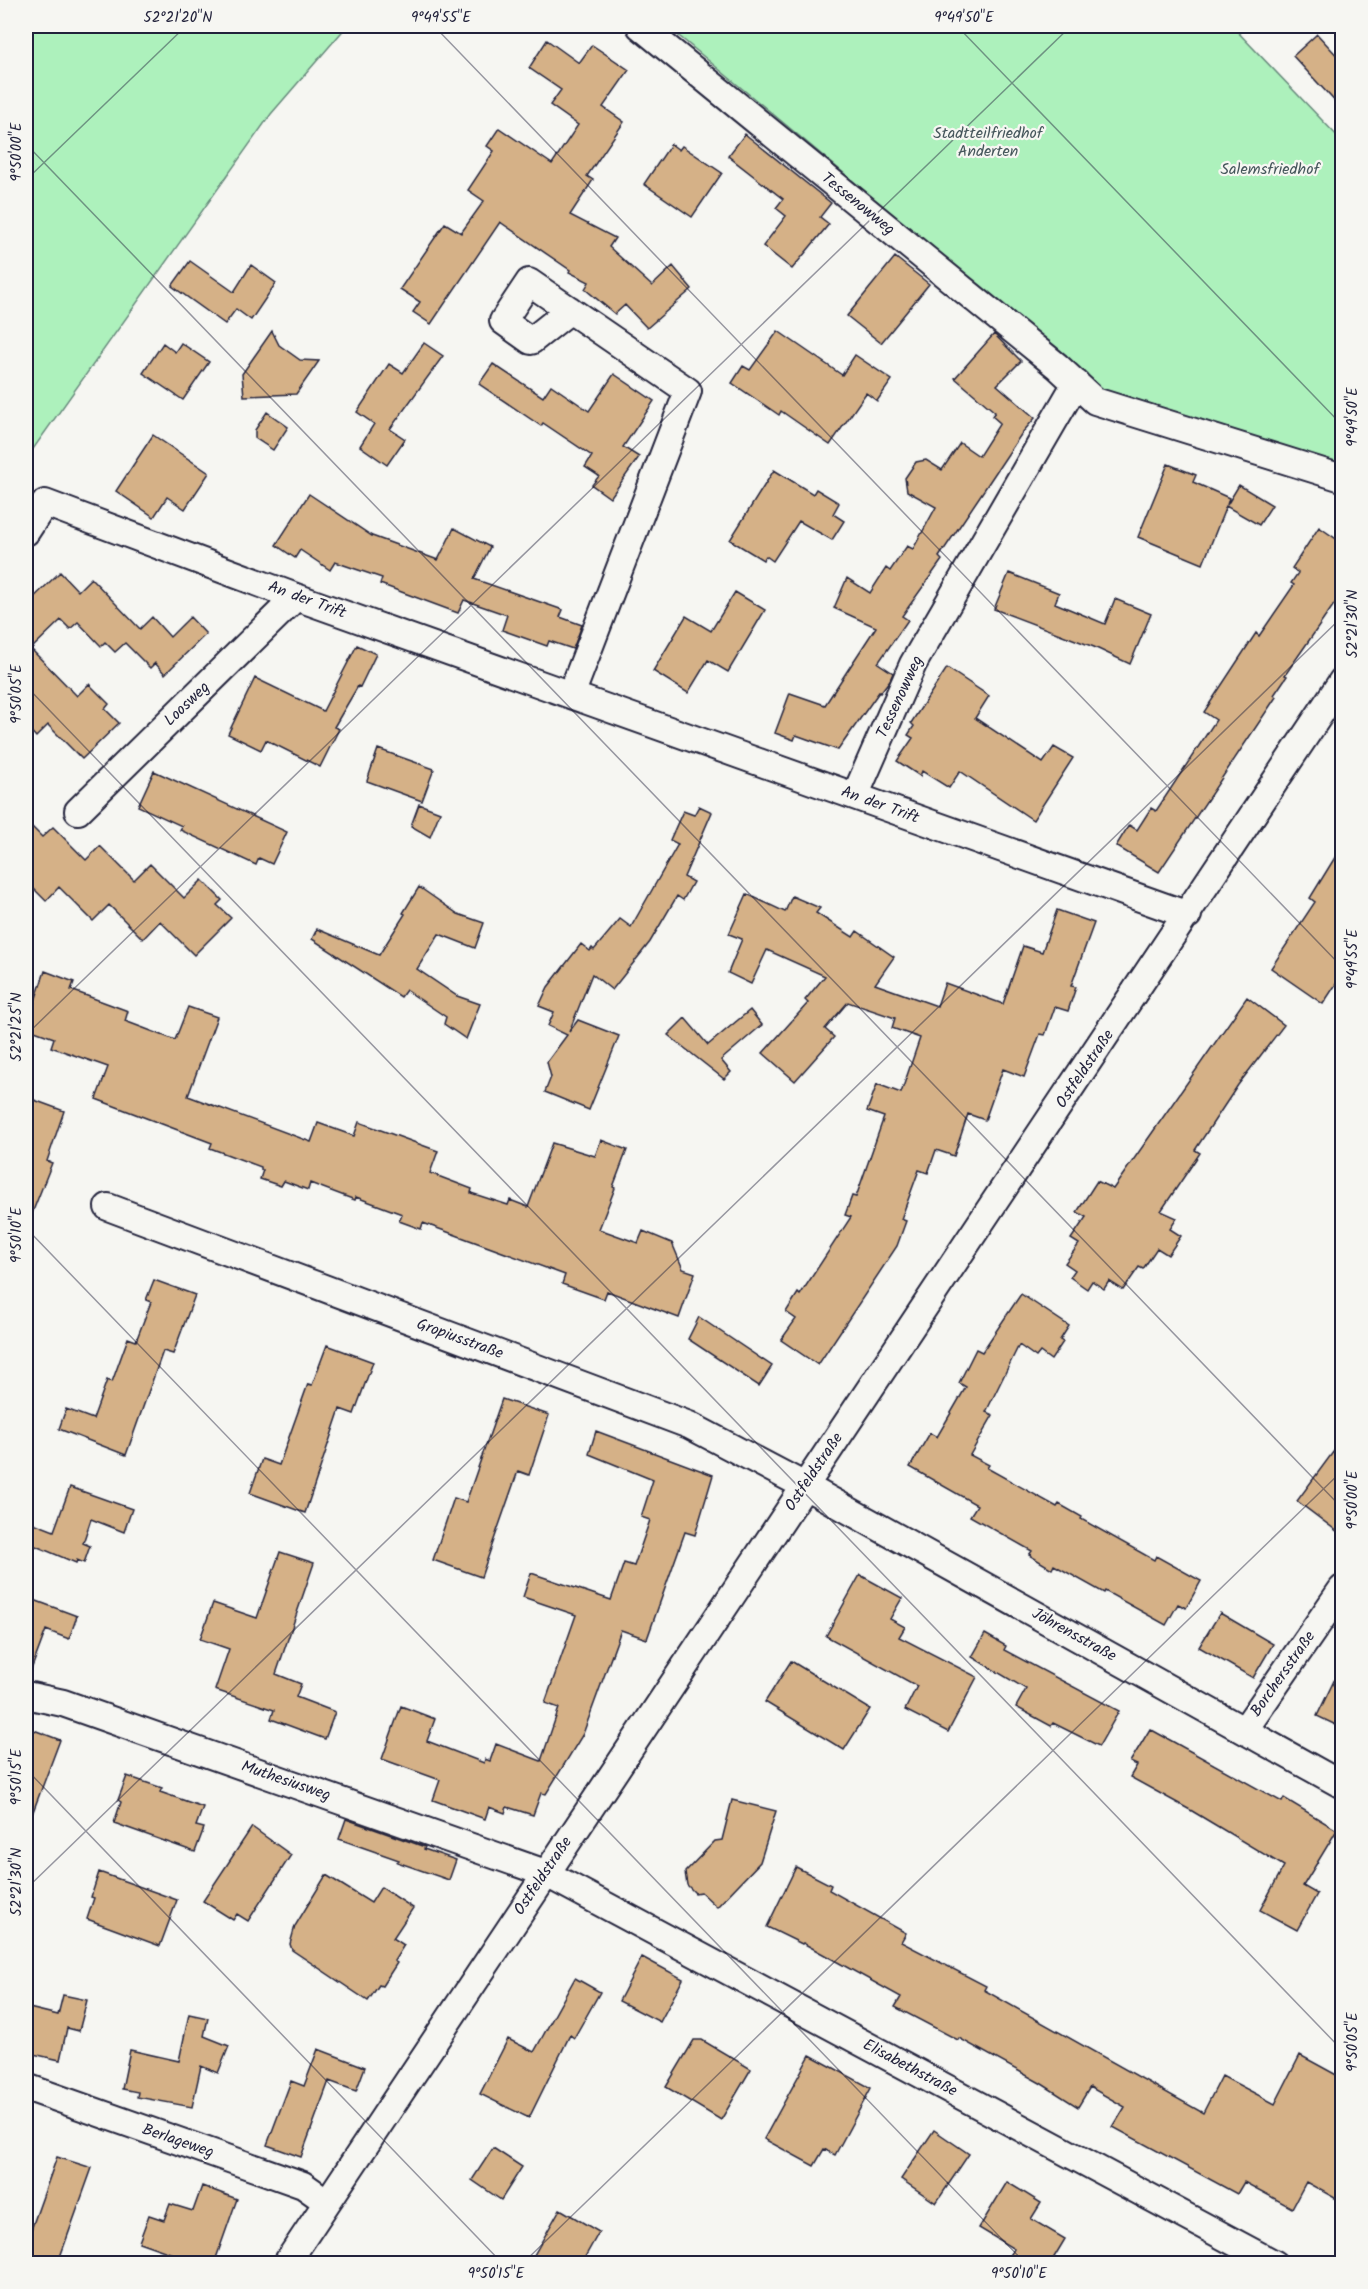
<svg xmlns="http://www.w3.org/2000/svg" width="1368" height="2289" viewBox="0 0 1368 2289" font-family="Kalam,sans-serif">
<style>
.green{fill:#adf1bc;stroke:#688a7c;stroke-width:1.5}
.building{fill:#d5b187;stroke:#22223b;stroke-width:1.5}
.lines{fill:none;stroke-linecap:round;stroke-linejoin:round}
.minor-casing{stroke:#22223b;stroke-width:30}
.minor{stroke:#f6f6f2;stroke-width:26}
.ticks{fill:none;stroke:#22223b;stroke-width:1.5;stroke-opacity:0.45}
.labels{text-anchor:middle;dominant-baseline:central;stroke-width:4.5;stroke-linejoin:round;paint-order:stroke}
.park-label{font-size:16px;fill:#45565b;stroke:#f6f6f2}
.street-label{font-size:16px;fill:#22223b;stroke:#f6f6f2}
.neatline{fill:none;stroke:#22223b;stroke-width:2}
.ticks-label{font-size:15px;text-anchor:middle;fill:#22223b}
</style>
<rect width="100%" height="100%" fill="#f6f6f2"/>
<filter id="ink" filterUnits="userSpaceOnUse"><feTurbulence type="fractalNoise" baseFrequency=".0167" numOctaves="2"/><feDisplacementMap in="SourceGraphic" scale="12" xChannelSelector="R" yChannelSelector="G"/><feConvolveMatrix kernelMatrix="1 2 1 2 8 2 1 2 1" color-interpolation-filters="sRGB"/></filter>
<g filter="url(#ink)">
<path class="green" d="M26,26h321l-76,88 -245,345z
M667,26h565l110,115v324l-232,-70z"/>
<path class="building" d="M1317,34l25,27v48l-49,-53z
M547,40l32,23 13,-18 37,25 -26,37 21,15 -37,54 6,4 -23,35 45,23 -6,9 43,39 21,-20 19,23 -45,39 -22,-23 -10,9 -30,-25 4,-7 -20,-10 1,-2 -70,-48 -69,102 -18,-12 7,-10 -20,-13 45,-66 16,10 23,-32 -16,-11 26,-39 -7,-5 12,-18 53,36 26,-39 -28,-20 11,-15 -32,-22z
M745,134l86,69 -11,14 9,7 -37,45 -29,-23 23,-30 -10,-8 7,-9 -55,-43z
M671,144l8,6 3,-4 40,27 -30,44 -48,-33z
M895,257l34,27 -48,59 -34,-27z
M190,261l44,31 17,-27 25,18 -25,37 -15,-11 -11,15 -53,-38z
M272,331l7,14 21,15 19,1 -23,33 -52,2 -2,-22z
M778,331l64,44 13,-20 37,25 -15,21 -11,-8 -36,52 -49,-34 -2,4 -47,-32 11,-17 7,4z
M994,334l27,27 -24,24 38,33 -13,15 -34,51 -49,73 3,3 -40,56 6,4 -30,43 15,10 -3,7 -10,13 -1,-1 -41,58 -42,-15 -2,5 -19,-7 15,-40 35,12 51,-78 -42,-19 13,-30 23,15 16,-25 4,3 17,-25 6,3 23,-42 -29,-16 -2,-13 11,-16 10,-2 16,10 18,-27 19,13 21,-33 -8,-7 3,-4 -40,-34z
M163,343l12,9 6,-9 28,19 -26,38 -40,-27z
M424,343l19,13 -53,73 15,10 -18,26 -27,-19 14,-22 -17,-12 32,-48 14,9z
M493,364l50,33 8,-12 38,26 25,-37 40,27 -31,46 16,10 -29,41 -18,-13 7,-9 -14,-9 7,-11 -49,-33 -2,3 -62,-42z
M267,412l21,15 -15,23 -18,-12v-8z
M153,435l56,38 -24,36 -18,-12 -13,20 -38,-26z
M1168,464l28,11 -3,7 36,16 -2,7 12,-20 33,20 -13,20 -33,-19 -23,58 -65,-27z
M774,470l39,24 3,-5 23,14 -6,11 11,7 -12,19 -33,-19 -26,40 -7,-5 -3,4 -33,-20z
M309,494l63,42 66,24 16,-32 36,19 -16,32 89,31 -3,7 22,8 -9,24 -24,-8 -2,5 -45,-16 5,-15 -43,-15 -6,13 -78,-29 2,-6 -47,-16 -5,8 -30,-20 -5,8 -19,-13z
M1319,527l23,16v50l-57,82 2,1 -13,19 2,2 -117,175 -43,-26 13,-21 8,5 14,-22 5,3 60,-91 -12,-8 52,-79 3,3 35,-51 -3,-2 7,-10 -6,-5z
M60,572l18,19 13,-13 49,51 12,-12 18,20 20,-20 16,17 -41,40 -10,-11 -5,5 -25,-25 -10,9 -10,-10 -4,4 -23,-24 -8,7 -9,-9 -30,29 46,47 12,-12 20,20 -4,5 14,14 -37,36 -34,-34 -12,12 -10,-11v-121z
M1009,573l50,20 -4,10 50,21 10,-25 36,15 -21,50 -36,-17 -100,-38z
M735,592l30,18 -37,62 -20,-12 -20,33 -35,-22 33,-55 25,15z
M357,645l19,9 -16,33 -2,-1 -24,41 5,2 -19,38 -54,-27 -5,10 -33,-16 27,-56 68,33z
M947,668l42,28 -14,22 68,45 11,-16 19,11 -40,62 -73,-49 -11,17 -27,-17 -2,5 -23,-15 16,-23 -5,-3 6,-9 -3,-3z
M378,749l56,20 -12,32 -55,-20z
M154,771l133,61 -15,32 -13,-6 -3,7 -76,-35 2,-4 -44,-20z
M419,804l21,8 -10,25 -19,-11z
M699,806l13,6 -28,65 9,5 -10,18 -6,-4 -27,46 -38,48 -20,-16 -23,58 9,-12 41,16 -30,74 -44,-18 6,-15 -4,-15 20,-27 -19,-9 6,-14 -15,-6 9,-19 33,-43 9,7 2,-3 2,2 26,-31 11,8 47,-83 -8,-4 13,-29 11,4z
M26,821l16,16 11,-10 33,33 14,-14 34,34 16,-16 34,34 18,-18 20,20 -5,5 14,13 -37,37 -34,-34 -17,18 -34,-34 -16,16 -34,-34 -13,14 -20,-20z
M1342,846v129l-19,29 -52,-36 44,-66 -5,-4z
M419,887l39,27 26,9 -9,25 -36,-14 -22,35 40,27 23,8 -14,35 -22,-15 2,-7 -40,-27 -5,7 -89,-58 5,-10 62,26 26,-41 -2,-1z
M747,894l38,18 7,-16 28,12 -4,5 37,24 4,-6 37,26 -19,27 62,22 8,-23 58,21 20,-58 19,6 15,-42 37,13 -23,63 5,1 -8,24 -13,-4 -10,28 -5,-1 -16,43 -21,-8 -18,51 -17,-6 -14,42 -18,-6 -8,23 -9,-3 -18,49 5,2 -9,25 -79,119 -37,-25 15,-21 -10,-7 12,-19 2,2 51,-78 -6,-2 7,-19 4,1 28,-80 -17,-6 10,-27 24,9 19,-55 -28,-10 3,-10 -47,-16 -23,27 9,8 -39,44 -32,-28 45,-50 -3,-3 20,-24 -58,-26 -16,34 -23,-11 14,-34 -13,-5z
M45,971l29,11 -3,8 57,21 -3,10 50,19 13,-33 29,10 -29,79 123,46 7,-19 36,13 5,-14 79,29 -8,22 42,16 -1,4 37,12 2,-5 18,7 24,-64 43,13 6,-16 26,10 -14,37 2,1 -16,41 39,14 5,-12 29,12 11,26 12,4 -16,45 -72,-27 -3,8 -42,-15 3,-9 -142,-52 -2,6 -22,-8 3,-7 -46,-17 -1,3 -45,-17 -2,7 -24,-9 -3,5 -21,-7 3,-9h-2v-3l-51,-19 2,-5 -116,-44 12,-32 -57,-20 3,-9 -28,-10v-27l8,3z
M1247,997l37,28 -46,60 -43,65 5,3 -39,58 16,7 -7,11 11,7 -13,19 -11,-7 -14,21 -4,-2 -16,23 -14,-9 -5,8 -12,-8 -5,8 -17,-12 5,-7 -10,-7 14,-19 -8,-5 15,-22 -9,-5 20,-31 16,8z
M750,1010l12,15 -41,35 10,12 -7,7 -56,-44 17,-17 23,27z
M26,1097l38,14 -17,50 5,2 -25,63z
M154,1280l41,15 -22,59 -10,-3 -37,104 -67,-26 7,-20 27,10 14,-39 5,2 16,-44 8,3 15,-39 -5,-2z
M1021,1294l48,32 -9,14 3,2 -12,18 -11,-8 -4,5 -17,-12 -33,67 7,3 -23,40 19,10 -2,3 70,39 2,-3 23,13 -1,2 73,41 2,-4 45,25 -15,27 -8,-4 -12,21 -61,-34 -1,2 -50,-28 -2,4 -23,-14 3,-4 -62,-35 7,-11 -67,-38 20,-34 7,4 29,-50 -7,-4 17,-34 6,3z
M699,1317l73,49 -13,20 -71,-47z
M327,1345l46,17 -19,52 -14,-5 -35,104 -55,-20 12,-34 17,6 29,-81 4,1z
M502,1399l47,16 -20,60 -11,-4 -37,106 -48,-17 21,-62 12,4z
M596,1431l117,44 -18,60 -10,-3 -38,107 -26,-9 -38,104 -37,60 -5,-1 -8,22 -26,-8 -2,6 -16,-6 -4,12 -52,-19 7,-20 -58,-21 19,-53 34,13 -8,22 57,22 1,-4 5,2 6,-17 45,17 18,-53 -14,-5 31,-88 -53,-18 8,-24 80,27 13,-37 10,3 16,-46 -9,-3 12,-37 -64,-26z
M1342,1440v95l-45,-34z
M70,1487l62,22 -8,23 -33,-13 -8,24 7,3 -6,17 -7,-3 -1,3 -50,-21v-22l28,11z
M280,1552l34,11 -38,111 25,10 -5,13 39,15 -10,27 -54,-20 3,-9 -59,-20 14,-41 -29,-10 13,-36 44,15z
M860,1575l42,23 -12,21 15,8 -6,10 78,40 -29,55 -43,-22 12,-24 -91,-50z
M26,1597l51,19 -8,23 -23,-9 -18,48h-2z
M1220,1613l53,31 -20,34 -54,-31z
M985,1634l21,12 -2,4 115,61 -20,35 -46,-23 -2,3 -35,-19 10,-18 -54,-32z
M791,1661l79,48 -26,41 -79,-48z
M1342,1664v64l-25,-12z
M26,1727l34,13 -32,85h-2z
M1150,1729l132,73 2,-4 53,32 -34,56 14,8 -20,36 -37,-20 24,-44 -92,-55 -62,-34 7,-12 -7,-3z
M127,1776l35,12 -2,4 43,15 -7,19 8,2 -9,24 -81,-29 7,-21 -3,-2z
M732,1800l44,11 -16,51 -43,45 -16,-15 -6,1 -8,-8 -2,-13 30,-31 7,-1z
M346,1819l79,28 -1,2 32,11 -7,20 -52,-18 2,-2 -60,-21z
M252,1827l39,28 -43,66 -11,-7 -4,6 -30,-19z
M796,1867l35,18 -2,5 77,43 -5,9 85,44 -2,4 219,123 19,-37 53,28 25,-49 42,23v124l-36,-20 -14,26 -48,-26 -7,12 -124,-67 12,-20 -35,-20 -12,20 -36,-23 -83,-46 -1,2 -63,-33 6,-10 -98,-54 -1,1 -35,-17z
M99,1872l78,28 -17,46 -73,-27 7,-21 -3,-1z
M326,1875l45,28 10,-16 32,21 -20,30 11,7 -10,16 3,2 -15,23 -3,-1 -11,16 -76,-51 -2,-6 5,-18z
M642,1957l41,22 -23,43 -41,-21z
M575,1978l25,14 -26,46 -4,-3 -41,83 -49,-24 28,-55 26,13z
M63,1995l24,5 -8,31 -12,-3 -7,32 -27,-6 1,-7 -8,-2v-23l3,-14 29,7z
M189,2014l19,4 -4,18 25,10 -11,27 -17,-7 -9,41 -55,-10 1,-5 -16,-3 8,-39 49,11z
M694,2040h8l49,29 -30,51 -55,-33z
M318,2049l47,18 -9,24 -27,-10 -28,76 -34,-12 24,-64 13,5z
M810,2055l61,33 -36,67 -11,-6 -10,17 -50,-27z
M934,2130l35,24 -33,49 -35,-24z
M493,2148l29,19 -21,33 -29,-20z
M57,2157l35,11 -32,89 -3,-1 -3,8h-28v-20z
M1007,2182l34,21 -10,16 34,20 -15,25h-45l9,-15 -35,-21z
M202,2186l35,13 -23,65h-13l-62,-22 10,-27 15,5 6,-16 23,7z
M560,2209l39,23 -18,32h-52z"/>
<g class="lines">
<defs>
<path id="minor" d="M640,26l417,340 38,35 247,77
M570,310l-39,31 -28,-20 26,-39 159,109 -117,304
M26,532l19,-29 251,94 892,318
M855,796l58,-132 163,-281
M78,811l218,-214
M108,1207l581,218 116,61 537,299
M26,1695l37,8 482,170 730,391
M1245,1729l97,-140
M26,2087l277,98 24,17
M286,2264l1056,-1583"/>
</defs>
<use href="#minor" class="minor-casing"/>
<use href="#minor" class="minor"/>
</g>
</g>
<path class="ticks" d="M434,26l908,941M957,26l385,399M26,144l1316,1364M26,180l160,-154M26,686l1316,1364M26,1035l1045,-1009M26,1228l1000,1036M26,1769l477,495M26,1889l1316,-1272M522,2264l820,-793"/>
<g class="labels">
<g class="park-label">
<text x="988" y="133">Stadtteilfriedhof<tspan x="988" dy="18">Anderten</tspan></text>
<text x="1270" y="169">Salemsfriedhof</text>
</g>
<g class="street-label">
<text transform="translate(858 204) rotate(39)">Tessenowweg</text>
<text transform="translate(307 600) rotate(20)">An der Trift</text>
<text transform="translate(900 697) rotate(-65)">Tessenowweg</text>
<text transform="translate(187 704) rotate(-44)">Loosweg</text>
<text transform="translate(880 805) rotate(20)">An der Trift</text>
<text transform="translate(1085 1069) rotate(-56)">Ostfeldstraße</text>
<text transform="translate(460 1339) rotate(20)">Gropiusstraße</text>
<text transform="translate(814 1472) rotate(-56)">Ostfeldstraße</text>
<text transform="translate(1074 1635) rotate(29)">Jöhrensstraße</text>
<text transform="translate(1283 1674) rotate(-55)">Borchersstraße</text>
<text transform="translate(286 1781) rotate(19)">Muthesiusweg</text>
<text transform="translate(543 1876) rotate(-56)">Ostfeldstraße</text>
<text transform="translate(910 2068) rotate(28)">Elisabethstraße</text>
<text transform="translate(178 2141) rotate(19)">Berlageweg</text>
</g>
</g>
<rect width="1368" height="2289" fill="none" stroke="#f6f6f2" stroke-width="66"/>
<rect x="33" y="33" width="1302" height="2223" class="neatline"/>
<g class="ticks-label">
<text x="178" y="22">52°21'20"N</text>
<text x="441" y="22">9°49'55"E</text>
<text x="964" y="22">9°49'50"E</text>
<text transform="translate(16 152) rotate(-90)" y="5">9°50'00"E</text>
<text transform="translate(1352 417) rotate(-90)" y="5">9°49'50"E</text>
<text transform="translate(1352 624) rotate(-90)" y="5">52°21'30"N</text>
<text transform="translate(16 694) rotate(-90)" y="5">9°50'05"E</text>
<text transform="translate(1352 959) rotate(-90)" y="5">9°49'55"E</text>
<text transform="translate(16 1027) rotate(-90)" y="5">52°21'25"N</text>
<text transform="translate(16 1235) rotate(-90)" y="5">9°50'10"E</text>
<text transform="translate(1352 1500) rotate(-90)" y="5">9°50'00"E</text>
<text transform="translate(16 1777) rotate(-90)" y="5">9°50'15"E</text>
<text transform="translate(16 1882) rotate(-90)" y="5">52°21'30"N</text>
<text transform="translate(1352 2042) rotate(-90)" y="5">9°50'05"E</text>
<text x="496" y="2278">9°50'15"E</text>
<text x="1019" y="2278">9°50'10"E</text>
</g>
</svg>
